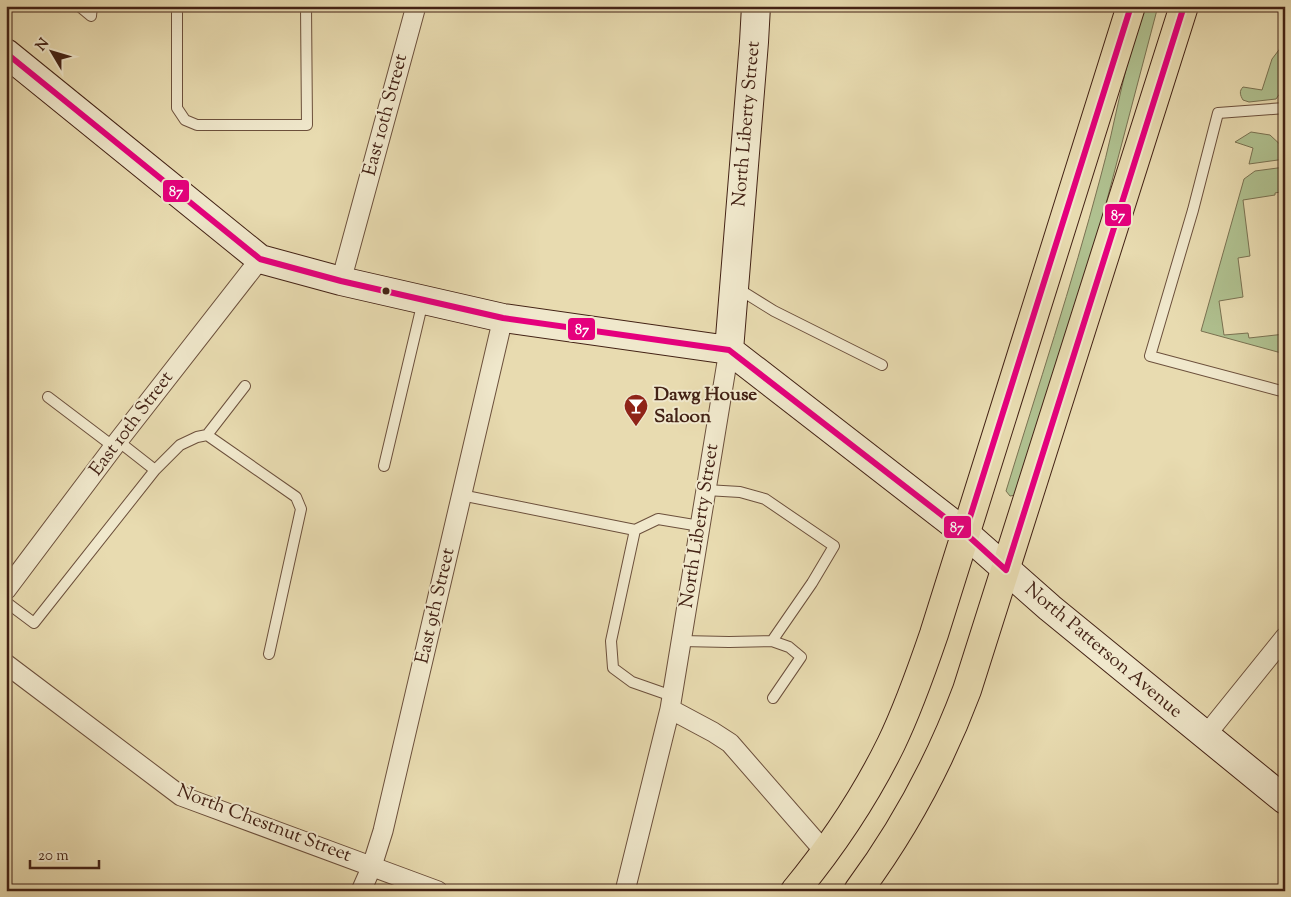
<svg xmlns="http://www.w3.org/2000/svg" width="1291" height="897" viewBox="0 0 1291 897" font-family="'Sorts Mill Goudy',serif">
<style>
.green{fill:#b0c190;stroke:#7a7252}
.lines{fill:none;stroke-linecap:round;stroke-linejoin:round}
.lane-casing{stroke:#6c503c;stroke-width:12}
.street-casing{stroke:#6c503c;stroke-width:21}
.secondary-casing{stroke:#432215;stroke-width:30}
.primary-casing{stroke:#432215;stroke-width:30}
.lane{stroke:#f0e8cc;stroke-width:10}
.street{stroke:#f0e8cc;stroke-width:19}
.secondary{stroke:#f0e8cc;stroke-width:28}
.primary{stroke:#e8dbb0;stroke-width:28}
.bus-1-casing{stroke:#f0e8cc;stroke-width:10}
.bus-1{stroke:#e5007d;stroke-width:6}
.bus-dot{fill:#432215;stroke:#f0e8cc;stroke-width:2}
.labels{text-anchor:middle;dominant-baseline:central;stroke-width:4;stroke-linejoin:round;paint-order:stroke}
.street-label{font-size:19px;fill:#432215;stroke:#f0e8cc}
.poi-label{font-size:19px;font-weight:bold;fill:#432215;stroke:#f0e8cc;text-anchor:start}
.line-badge{stroke:#f0e8cc;stroke-width:2}
.badge-label{font-size:14px;text-anchor:middle;font-weight:bold;fill:#fff}
</style>
<rect width="100%" height="100%" fill="#e8dbb0"/>
<filter id="stains"><feTurbulence type="fractalNoise" baseFrequency=".004" numOctaves="4"/><feColorMatrix values="0 0 0 0 .2 0 0 0 0 .09 0 0 0 0 .02 0 0 0 .5 -.17"/></filter>
<radialGradient id="worn" r=".72"><stop offset=".6" stop-color="#630" stop-opacity="0"/><stop offset="1" stop-color="#630" stop-opacity=".3"/></radialGradient>
<path class="green" d="M1145,6h13l-60,228 -82,261 -6,1 -4,-5c32,-104 66,-207 94,-312 16,-57 24,-117 45,-173z
M1285,42c0,8 1,18 0,26 -2,9 -7,14 -4,24l-5,7 -27,3 -6,-2c-3,-5 -4,-9 0,-13l19,3 10,-31z
M1251,132l19,3 15,14v10l-36,5 4,-16 -18,-6z
M1285,167v24l-10,2v2l-32,5 7,56 -12,2 5,39 -24,4 5,34 24,-2 1,5 36,-4v20l-84,-23 43,-152 11,-8z"/>
<g class="lines">
<defs>
<path id="lane" d="M79,6l12,10 1,-10
M177,6v102l8,12 12,5h110l-1,-119
M1285,108l-67,5 -25,97 -43,146 135,36
M737,288l37,23 108,54
M48,397l66,50
M207,435l38,-49
M118,441l37,29
M384,466l39,-165
M706,490l34,2 25,7 69,47 -22,37 -40,58
M461,495l174,35
M6,602l28,21 121,-153 25,-25 17,-8 10,-2 89,62 5,12 -32,145
M681,641l48,1 43,-1 17,6 12,10 -28,41
M672,696l-40,-14 -19,-14 -2,-27 24,-111 23,-11 42,7"/>
<path id="street" d="M341,281l75,-275
M6,590l112,-149 142,-182
M6,664l175,132 257,95
M670,709l43,23 17,11 95,109
M1206,735l79,-98
M361,891l11,-25 11,-35 120,-513
M625,891l45,-182 59,-359"/>
<path id="secondary" d="M6,53l254,206 81,22 162,37 226,32 236,183 85,75 235,192
M729,350l25,-308 2,-36"/>
<path id="primary" d="M795,891c37,-45 70,-94 96,-147 17,-35 30,-72 43,-110l197,-628
M858,891c46,-62 82,-129 109,-201l217,-684"/>
</defs>
<use href="#lane" class="lane-casing"/>
<use href="#street" class="street-casing"/>
<use href="#secondary" class="secondary-casing"/>
<use href="#primary" class="primary-casing"/>
<use href="#lane" class="lane"/>
<use href="#street" class="street"/>
<use href="#secondary" class="secondary"/>
<use href="#primary" class="primary"/>
<defs>
<path id="bus-1" d="M6,53l254,206 81,22 162,37 226,32 236,183 41,37 178,-564
M965,533l166,-527"/>
</defs>
<use href="#bus-1" class="bus-1-casing"/>
<use href="#bus-1" class="bus-1"/>
</g>
<defs>
<symbol id="bar-pin" viewBox="-11 -11 22 30"><path d="M0 17L-7.5 6A9.5 9.5 0 1 1 7.5 6Z" fill="#8f2418" stroke="#f0e8cc"/><path d="M-6-5H6L.8 .8V4.5H3.5V6h-7V4.5H-.8V.8Z" fill="#fff"/></symbol>
</defs>
<g fill-rule="evenodd">
<use href="#bar-pin" x="622" y="392" width="28" height="38"/>
</g>
<circle class="bus-dot" cx="386" cy="291" r="4.5"/>
<g class="labels">
<g class="street-label">
<text transform="translate(386 115) rotate(-75)">East 10th Street</text>
<text transform="translate(747 124) rotate(-85)">North Liberty Street</text>
<text transform="translate(132 424) rotate(-53)">East 10th Street</text>
<text transform="translate(700 526) rotate(-81)">North Liberty Street</text>
<text transform="translate(436 606) rotate(-77)">East 9th Street</text>
<text transform="translate(1103 651) rotate(40)">North Patterson Avenue</text>
<text transform="translate(264 824) rotate(21)">North Chestnut Street</text>
</g>
<g class="poi-label">
<text x="654" y="395">Dawg House<tspan x="654" dy="22">Saloon</tspan></text>
</g>
</g>
<g class="line-badge">
<rect x="162" y="179" width="28" height="24" rx="5" fill="#e5007d"/>
<rect x="1104" y="203" width="28" height="24" rx="5" fill="#e5007d"/>
<rect x="567" y="317" width="29" height="24" rx="5" fill="#e5007d"/>
<rect x="943" y="515" width="29" height="24" rx="5" fill="#e5007d"/>
</g>
<g class="badge-label">
<text x="176" y="196">87</text>
<text x="1118" y="220">87</text>
<text x="582" y="334">87</text>
<text x="957" y="532">87</text>
</g>
<rect width="1291" height="897" fill="none" stroke="#e8dbb0" stroke-width="25"/>
<rect x="8" y="8" width="1276" height="882" fill="none" stroke="#432215" stroke-width="2.5"/>
<rect x="12" y="12" width="1266" height="872" fill="none" stroke="#432215"/>
<g transform="translate(52 52) rotate(308)" stroke="#f0e8cc" stroke-width="4" paint-order="stroke">
<path d="M0-4L9 19L0 12L-9 19Z" fill="#432215"/>
<text y="-8" font-size="14" font-weight="bold" text-anchor="middle" fill="#432215">N</text>
</g>
<path d="M30 860v8h69v-8" fill="none" stroke="#432215" stroke-width="2.5"/>
<text x="38" y="860" font-size="15" fill="#432215" stroke="#f0e8cc" stroke-width="4" paint-order="stroke">20 m</text>
<rect width="100%" height="100%" filter="url(#stains)"/>
<rect width="100%" height="100%" fill="url(#worn)"/>
</svg>
